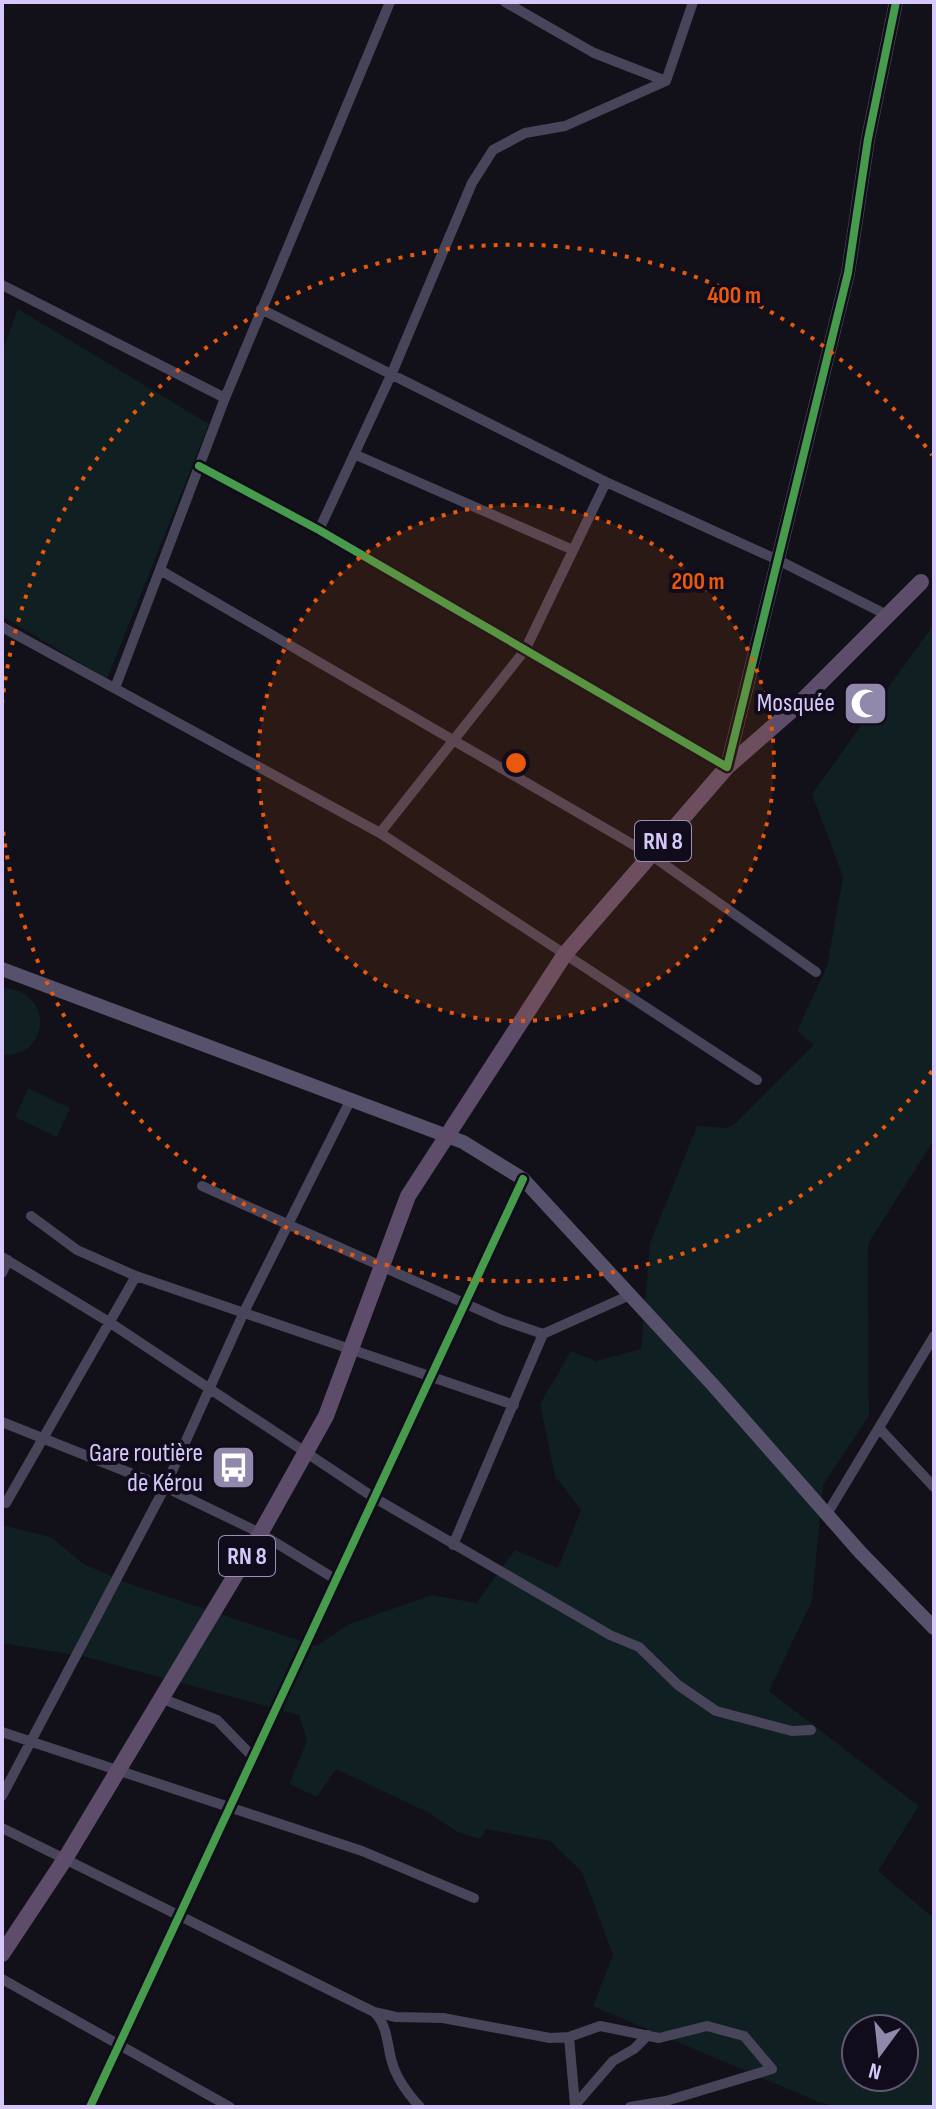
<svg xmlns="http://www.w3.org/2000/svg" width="936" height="2109" viewBox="0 0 936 2109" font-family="'Sofia Sans Condensed',sans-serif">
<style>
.green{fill:#0f1f22;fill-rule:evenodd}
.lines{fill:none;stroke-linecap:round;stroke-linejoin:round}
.street{stroke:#484459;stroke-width:10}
.secondary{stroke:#57516b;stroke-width:14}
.primary{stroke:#5d4d6a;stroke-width:16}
.cycleway-casing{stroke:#110c1b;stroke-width:13}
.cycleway{stroke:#469c4c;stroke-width:8}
.ring{fill:none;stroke:#e8590c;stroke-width:4;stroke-dasharray:4 8}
.labels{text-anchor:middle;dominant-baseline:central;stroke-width:8;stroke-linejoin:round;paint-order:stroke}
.shield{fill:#110c1b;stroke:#9c90b8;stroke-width:2}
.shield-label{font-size:24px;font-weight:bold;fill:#d7c8fc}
.poi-label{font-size:26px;fill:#d7c8fc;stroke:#110c1b;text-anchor:end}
.centre{fill:#e8590c;stroke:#110c1b;stroke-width:4}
.ring-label{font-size:24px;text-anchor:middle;font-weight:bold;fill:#e8590c;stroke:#110c1b;stroke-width:8;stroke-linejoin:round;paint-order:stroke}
</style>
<rect width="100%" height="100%" fill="#121018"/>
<path class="green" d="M18,309l191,115 -102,255 -105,-63v-265z
M934,624v516l-66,104 1,172 -46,69 -11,116 -43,90 150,115 -41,65 56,47v189h-94l-19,-4 -228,-97 20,-51 -31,-83 -32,-31 -64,-12 -6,10 -23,-7 -28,-19 -93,-44 -19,28 -28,-13 18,-43 -8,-26 -213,-58 -84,-14v-118l49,12 33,27 46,20 186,62 33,-22 83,-29 44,8 39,-53 43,18 23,-58 -26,-34 -15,-72 31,-53 25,10 45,-12 9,-106 47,-117 30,2 8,-4 79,-79 -17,-14 30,-65 16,-89 -31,-83zM856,2029h48v48h-48z
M2,988c52,1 50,70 0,67z
M28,1088l42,20 -13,29 -42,-20z"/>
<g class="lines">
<path class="street" d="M505,2l89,51 72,28 27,-79
M2,285l223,113
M261,309l345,173 172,78 109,55
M354,454l219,96
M199,466l120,64 408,237
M319,530l73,-157 80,-190 21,-33 32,-17 40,-7 101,-45
M160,570l491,285 165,117
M2,627l378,206 377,247
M115,688l110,-290 165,-396
M380,833l145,-183 81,-168
M202,1186l300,134 41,14
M31,1216l46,34 59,26 378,129
M2,1257l107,65 264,175 237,138 29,12 39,38 38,26 76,20 19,-1
M2,1273l6,-13
M2,1422l163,65 95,46 75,46
M879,1428l55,59
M6,1503l130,-227
M827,1514l107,-178
M453,1545l90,-211 87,-39
M163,1699l54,21 35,36
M2,1732l360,119 112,47
M2,1796l163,-309 79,-175 106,-211
M2,1828l372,184 22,5 47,1 107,20 19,-1 31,-11 59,12 48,-12 37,10 28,33 -106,32 -36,6
M2,1979l228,128
M375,2013c13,13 12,33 17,49 5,18 16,32 28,45
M569,2037l6,68
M575,2105l38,-44 21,-12 14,-14
M90,2107l433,-928"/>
<path class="secondary" d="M727,767l121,-494 20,-134 28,-137
M2,969l461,173 60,37 190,206 147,167 74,76"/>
<path class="primary" d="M2,1954l63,-95 195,-325 66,-118 82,-220 157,-242 162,-187 72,-63 122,-122"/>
<defs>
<path id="cycleway" d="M199,466l120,64 408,237 121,-494 20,-134 28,-137
M90,2107l433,-928"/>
</defs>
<use href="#cycleway" class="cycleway-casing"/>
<use href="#cycleway" class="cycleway"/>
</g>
<circle cx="516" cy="763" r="258" fill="#e8590c" fill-opacity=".12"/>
<g class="ring">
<circle cx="516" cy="763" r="258"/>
<path d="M932 1071A517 517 0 0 1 2 822M2 704A517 517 0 0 1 932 455"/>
</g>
<defs>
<symbol id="mosque-square" viewBox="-11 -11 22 22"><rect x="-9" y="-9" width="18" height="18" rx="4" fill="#9288ac" stroke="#110c1b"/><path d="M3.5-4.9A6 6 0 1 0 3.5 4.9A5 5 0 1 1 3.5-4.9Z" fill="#fff"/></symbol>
<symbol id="bus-square" viewBox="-11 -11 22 22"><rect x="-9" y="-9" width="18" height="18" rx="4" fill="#9288ac" stroke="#110c1b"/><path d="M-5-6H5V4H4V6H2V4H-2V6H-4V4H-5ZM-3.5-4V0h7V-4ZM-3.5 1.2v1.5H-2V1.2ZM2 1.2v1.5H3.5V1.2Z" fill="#fff"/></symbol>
</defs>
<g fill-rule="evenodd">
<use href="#mosque-square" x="840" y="678" width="51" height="51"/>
<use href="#bus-square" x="208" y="1442" width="51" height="51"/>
</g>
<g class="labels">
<g class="shield">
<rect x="635" y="821" width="56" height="40" rx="6"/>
<rect x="219" y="1536" width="56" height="40" rx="6"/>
</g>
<g class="shield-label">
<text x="663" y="841">RN 8</text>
<text x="247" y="1556">RN 8</text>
</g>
<g class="poi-label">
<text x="835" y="703">Mosquée</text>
<text x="203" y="1453">Gare routière<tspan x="203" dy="30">de Kérou</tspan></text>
</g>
</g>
<circle cx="516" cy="763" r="12" class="centre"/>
<g class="ring-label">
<text x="734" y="303">400 m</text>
<text x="698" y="589">200 m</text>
</g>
<rect width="936" height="2109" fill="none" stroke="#d7c8fc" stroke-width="8"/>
<g transform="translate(880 2053) rotate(195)"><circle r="38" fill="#110c1b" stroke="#605775" stroke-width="2"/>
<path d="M0-6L14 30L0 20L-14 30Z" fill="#9288ac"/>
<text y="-12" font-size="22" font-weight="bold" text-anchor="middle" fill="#d7c8fc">N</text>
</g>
</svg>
